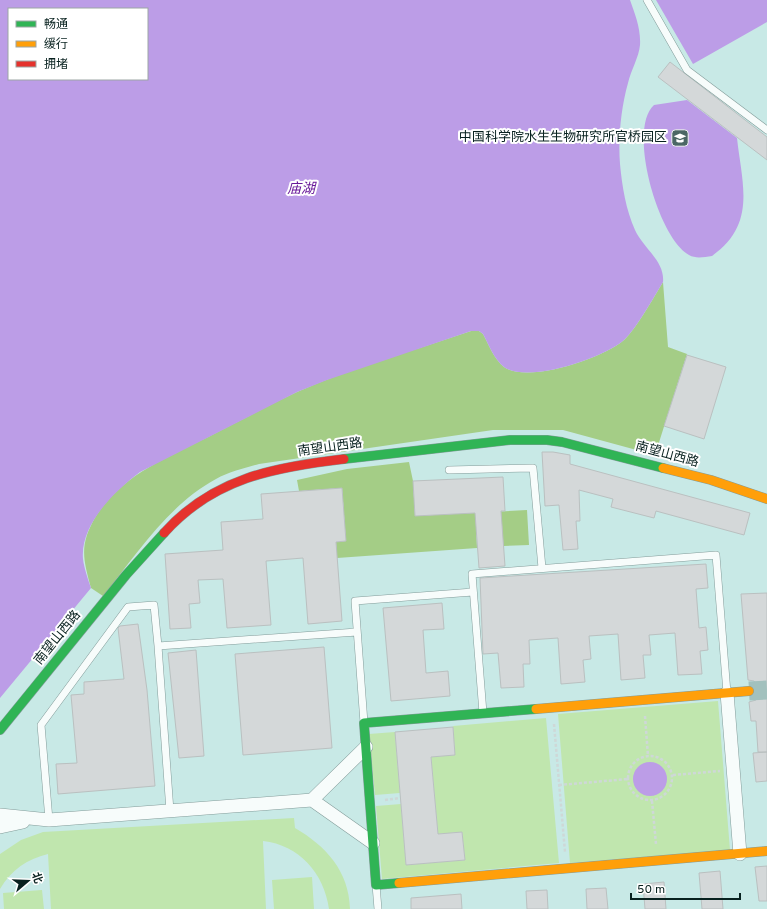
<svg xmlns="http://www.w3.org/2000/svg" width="767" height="909" viewBox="0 0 767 909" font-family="Overpass,'Noto Sans SC',sans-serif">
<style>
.green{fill:#c0e6ae}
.forest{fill:#a4cd86}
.water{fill:#bc9de7;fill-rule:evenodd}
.building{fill:#d4d8d9;stroke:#bac0c0}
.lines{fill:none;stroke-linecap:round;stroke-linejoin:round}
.secondary-tunnel{stroke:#a2c1be;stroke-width:19;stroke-dasharray:19 10;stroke-linecap:butt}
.lane-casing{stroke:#839c9a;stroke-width:8}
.street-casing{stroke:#839c9a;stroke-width:14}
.fast-casing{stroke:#839c9a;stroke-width:10}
.slow-casing{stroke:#839c9a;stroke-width:10}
.jam-casing{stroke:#839c9a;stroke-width:10}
.path{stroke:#ced8d7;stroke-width:2.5;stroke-dasharray:3 2;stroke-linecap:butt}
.lane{stroke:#f7fcfb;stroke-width:7}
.street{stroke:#f7fcfb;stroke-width:13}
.fast{stroke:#30b455;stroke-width:9}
.slow{stroke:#ff9f0a;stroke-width:9}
.jam{stroke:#e5322d;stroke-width:9}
.labels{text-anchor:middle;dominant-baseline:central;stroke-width:4;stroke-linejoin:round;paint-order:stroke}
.poi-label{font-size:13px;fill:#08211f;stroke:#fff;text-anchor:end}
.street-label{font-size:13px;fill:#08211f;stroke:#fff}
.water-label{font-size:14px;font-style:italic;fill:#69199a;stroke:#fff}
</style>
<rect width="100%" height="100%" fill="#c8e9e6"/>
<path class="green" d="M718,701l12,149 -160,13 -12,-149z
M546,718l13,145 -177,16 -6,-73 25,-2 5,61 59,-5 -3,-28 -24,2 -7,-77 24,-2 -2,-29z
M395,732l5,61 -25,2 -6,-61z
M294,818l1,10c31,18 54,43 55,81h-21c-5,-36 -30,-64 -66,-68l3,68h-215l-3,-55c-21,5 -37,16 -48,35v-35l21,-14 22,-8z
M312,877l2,32h-40l-2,-29z
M42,890l2,19h-40l-1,-16z"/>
<path class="forest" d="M663,282l5,65 19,7 -32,101 -92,-25h-70l-234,34c-15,4 -30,8 -43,15 -48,26 -79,75 -113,117l-12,-8c-8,-30 -12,-43 5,-72 25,-40 71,-59 112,-79 29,-15 59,-31 89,-45 56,-25 116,-41 174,-61h8l4,3c6,11 11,25 21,33 24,17 99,-9 120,-27 12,-11 30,-43 39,-58z
M409,462l4,19 2,35 112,-6 2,35 -26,1 -27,-18 1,20 -140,10 -1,-16 10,-1 -4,-53 -43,3 -2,-11 50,-11z"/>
<path class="water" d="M0,0h630c5,14 11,29 10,45 -1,12 -9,25 -12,38 -7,25 -10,55 -8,81 2,22 6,46 15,66 8,18 30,31 28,52 -9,15 -27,47 -39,58 -21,18 -96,44 -120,27 -10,-8 -15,-22 -21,-33l-4,-3h-8l-144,49 -30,12 -157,80c-25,19 -60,52 -57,87 1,9 5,20 8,29l-91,110zM9,9h138v70h-138z
M656,0h111v22l-74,42z
M687,100l50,38c5,46 20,86 -25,118 -8,1 -16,3 -23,-1 -31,-17 -62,-126 -35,-150z
M633 779a17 17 0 1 1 34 0a17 17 0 1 1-34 0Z"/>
<path class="building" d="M670,62l97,75v23l-109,-83z
M687,355l39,12 -22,72 -40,-13z
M542,452h11l17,3v9l180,49 -6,22 -88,-24 -2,7 -43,-11 2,-8 -34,-9 1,31h-4l2,28 -15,1 -4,-45 -14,1z
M503,477l2,34h-4l4,55 -26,2 -4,-55 -60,3 -2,-35z
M342,488l4,53 -10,1 6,79 -34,3 -5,-66 -37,3 5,64 -44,3 -4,-49 -25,1 2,23 -11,1 2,24 -21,1 -5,-75 58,-4 -2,-28 42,-3 -2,-25z
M706,564l2,24 -12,1 3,39 7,-1 2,23 -8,1 2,23 -24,1 -3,-42 -26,2 2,20h-8l2,23 -24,2 -3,-46 -29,2 2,23 -8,1 2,22 -24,2 -3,-46 -29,2 1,24h-7l1,23 -23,1 -3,-35 -15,1 -3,-76z
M767,593v159h-9l-2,-31h-5l-2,-19 7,-2 3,-5 1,-5 -6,-9 -6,-1 -7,-86z
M442,603l2,26 -21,1 3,43 22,-2 2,25 -59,5 -8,-93z
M138,624l9,66 8,96 -97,8 -2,-30 21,-1 -6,-68 13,-1v-12l40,-3 -6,-51 2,-2z
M324,647l8,101 -89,7 -8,-101z
M196,650l8,106 -25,2 -11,-105z
M453,727l2,28 -24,2 7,77 24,-2 3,28 -59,5 -11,-133z
M767,752v29l-11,1 -3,-29z
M767,866v35h-8l-4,-34z
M720,871l3,38h-21l-3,-36z
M664,882l2,27h-21l-2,-25z
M606,888l2,21h-21l-1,-20z
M547,890l1,19h-21l-1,-18z
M461,894l1,15h-51v-11z"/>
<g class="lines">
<path class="secondary-tunnel" d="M749,691l18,-1"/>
<defs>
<path id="lane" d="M647,0l40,70 80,60
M449,470l84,-2 9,100
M483,713l-11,-139 244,-19 11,138
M364,723l-9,-122 118,-9
M170,811l-12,-165 199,-14
M49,820l-8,-95 87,-118 26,-2 4,41
M376,885l2,24"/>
<path id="street" d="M727,693l13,161
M312,800l54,-53
M0,815l49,5 263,-20 61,43
M0,827l23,-5"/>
<path id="fast" d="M344,459l166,-19h37l15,2 101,26
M0,730l126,-155 38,-42
M399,883l-23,2 -12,-162 172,-14"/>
<path id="slow" d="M663,468l48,12 56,19
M536,709l213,-18
M399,883l368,-32"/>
<path id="jam" d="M164,533c49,-55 111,-66 180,-74"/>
</defs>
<use href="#lane" class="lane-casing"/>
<use href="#street" class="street-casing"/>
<use href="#fast" class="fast-casing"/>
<use href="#slow" class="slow-casing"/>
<use href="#jam" class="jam-casing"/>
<path class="path" d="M645,716l3,40
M554,724l11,128
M628 778a22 22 0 1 1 44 0a22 22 0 1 1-44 0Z
M673,775l47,-4
M559,785l69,-6
M385,800l15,-2
M652,801l4,43"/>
<use href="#lane" class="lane"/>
<use href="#street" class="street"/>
<use href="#fast" class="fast"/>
<use href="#slow" class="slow"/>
<use href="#jam" class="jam"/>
</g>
<defs>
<symbol id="university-square" viewBox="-11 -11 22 22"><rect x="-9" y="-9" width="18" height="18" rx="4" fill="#4b6765" stroke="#fff"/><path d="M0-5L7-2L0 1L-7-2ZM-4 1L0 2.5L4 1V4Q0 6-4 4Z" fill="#fff"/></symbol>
</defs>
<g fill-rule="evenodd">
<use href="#university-square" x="670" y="128" width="20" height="20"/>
</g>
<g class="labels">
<g class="poi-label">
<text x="667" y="138">中国科学院水生生物研究所官桥园区</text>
</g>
<g class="street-label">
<text transform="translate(330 448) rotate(-8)">南望山西路</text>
<text transform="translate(667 455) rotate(15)">南望山西路</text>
<text transform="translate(58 638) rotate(-51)">南望山西路</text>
</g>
<g class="water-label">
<text x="301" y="189">庙湖</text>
</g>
</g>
<rect x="8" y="8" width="140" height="72" fill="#ffffff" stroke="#9ca6a5"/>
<rect x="16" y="21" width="20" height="6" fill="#30b455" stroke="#9ca6a5"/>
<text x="44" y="28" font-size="12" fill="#08211f">畅通</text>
<rect x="16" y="41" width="20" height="6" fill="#ff9f0a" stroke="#9ca6a5"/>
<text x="44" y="48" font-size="12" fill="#08211f">缓行</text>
<rect x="16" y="61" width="20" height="6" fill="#e5322d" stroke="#9ca6a5"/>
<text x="44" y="68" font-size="12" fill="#08211f">拥堵</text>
<g transform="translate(28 881) rotate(71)" stroke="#ffffff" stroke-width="3" paint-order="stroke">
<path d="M0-3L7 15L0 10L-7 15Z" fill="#08211f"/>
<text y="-6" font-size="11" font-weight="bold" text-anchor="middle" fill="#08211f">北</text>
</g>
<path d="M631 893v6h109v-6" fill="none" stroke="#08211f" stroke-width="2"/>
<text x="637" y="893" font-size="12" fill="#08211f" stroke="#ffffff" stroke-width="3" paint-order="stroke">50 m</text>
</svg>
